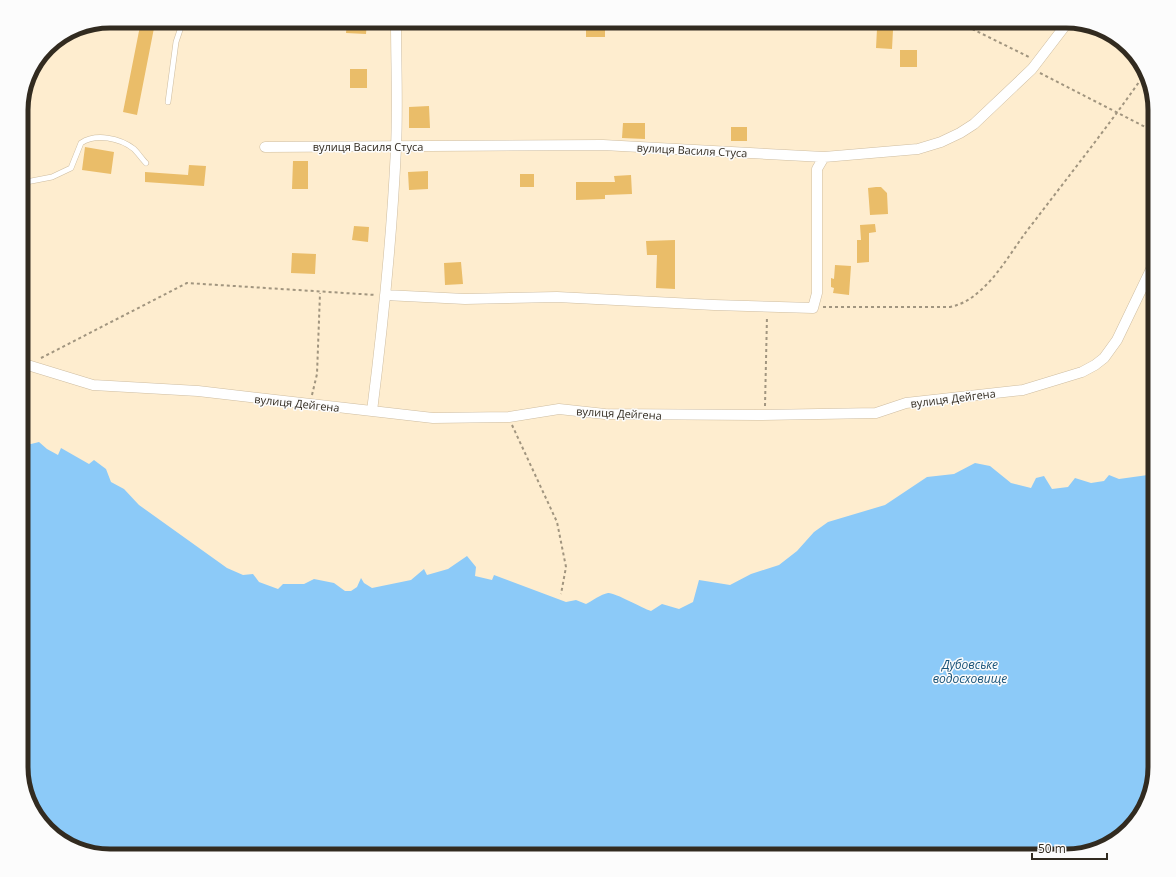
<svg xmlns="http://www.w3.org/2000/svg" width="1176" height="877" viewBox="0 0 1176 877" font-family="'Open Sans',sans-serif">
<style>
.water{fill:#8ccaf8}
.building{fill:#eabd69}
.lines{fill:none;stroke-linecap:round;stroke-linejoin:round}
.service-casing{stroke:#cebda1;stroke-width:6}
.minor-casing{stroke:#cebda1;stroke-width:11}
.path{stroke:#a1957f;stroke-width:2;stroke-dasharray:3 3;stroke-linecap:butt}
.service{stroke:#fff;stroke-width:5}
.minor{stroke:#fff;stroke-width:10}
.labels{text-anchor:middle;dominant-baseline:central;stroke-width:3;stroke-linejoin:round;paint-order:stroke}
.street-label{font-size:11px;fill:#322b20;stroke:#fcfcfc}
.water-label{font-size:12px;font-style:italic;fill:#175278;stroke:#fcfcfc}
.rim{fill:none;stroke:#322b20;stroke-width:5}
</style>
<rect width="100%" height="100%" fill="#feedcf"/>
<path class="water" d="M39,442l8,7 11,6 3,-7 28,16 5,-4 12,9 5,13 13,7 15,16 88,63 16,7 10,-1 6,8 19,7 5,-5h21l10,-5 20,4 11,8h6l6,-4 4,-9 3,5 8,5 39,-8 13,-11 3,6 21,-6 19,-13 9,11 -1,9 17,4 2,-5 72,27 10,-2 10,4c6,-3 15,-10 22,-11 6,-1 34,15 43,18l11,-7 17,5 14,-7 6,-22 31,5 21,-11 28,-9 18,-14 17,-19 14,-10 57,-17 42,-28 27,-3 21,-11 15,3 21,17 20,5 5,-10 8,-2 8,13 16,-2 7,-9 16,5 13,-2 5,-6 10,4 36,-5v293l-19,54 -31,26 -39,9h-956l-54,-19 -26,-30 -9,-35v-329l10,1z"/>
<path class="building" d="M136,21h24l-2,8 -4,-1 -17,87 -14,-3 17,-86 -4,-1z
M347,21h20l-1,13 -20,-1z
M586,22h19v15h-19z
M877,29l16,1 -1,19 -16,-1z
M900,50h17v17h-17z
M350,69h17v19h-17z
M429,106l1,22h-21v-21z
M623,123h22v16l-23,-1z
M731,127h16v14h-16z
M85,147l29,5 -3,22 -29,-4z
M293,161h15v28h-16z
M189,165l17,1 -2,20 -59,-4v-10l43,3z
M428,171v18l-19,1 -1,-18z
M520,174h14v13h-14z
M631,175l1,19 -27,1v4l-29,1v-18h39l-1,-6z
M876,187h5l6,6 1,21 -18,1 -2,-27z
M875,224l1,8 -7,1v29l-12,1v-23h4l-1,-15z
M354,226l15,1 -1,15 -16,-2z
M675,240v49l-19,-1 1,-33h-10l-1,-14z
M292,253l24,1 -1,20 -24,-1z
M461,262l2,22 -18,1 -1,-22z
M835,265l16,1 -2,29 -16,-2 1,-5 -3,-1v-9l3,1z"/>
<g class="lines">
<defs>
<path id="service" d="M168,102l8,-60 7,-21
M21,183l31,-6 19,-9 10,-25c15,-10 39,-5 53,6 4,4 8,10 12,14"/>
<path id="minor" d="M265,147l338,-2 221,12 94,-8 23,-7 19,-9 14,-9 58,-55 36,-47
M385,295l80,4 92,-2 157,8 99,3 4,-15v-124l7,-12
M21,363l72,22 105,6 235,27 76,-1 50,-8 46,5 153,1 118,-2 30,-10 117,-13 59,-18 13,-7 9,-7 13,-18 38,-79
M372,411c11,-87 20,-175 24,-263 2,-42 0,-85 0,-127"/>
</defs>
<use href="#service" class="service-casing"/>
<use href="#minor" class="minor-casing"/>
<path class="path" d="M956,21l73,36
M1040,73l115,59
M823,307h127c13,-3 21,-8 31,-17 21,-19 34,-45 52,-67 38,-50 77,-99 113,-151
M41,358l146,-75 189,12
M312,395l5,-21 3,-81
M765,406l2,-90
M512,425l45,97 9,45 -5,27"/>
<use href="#service" class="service"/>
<use href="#minor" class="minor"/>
</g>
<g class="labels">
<g class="street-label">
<text x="368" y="146">вулиця Василя Стуса</text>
<text transform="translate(692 150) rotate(3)">вулиця Василя Стуса</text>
<text transform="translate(953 398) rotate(-7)">вулиця Дейгена</text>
<text transform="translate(297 403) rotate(6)">вулиця Дейгена</text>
<text transform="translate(619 413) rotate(3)">вулиця Дейгена</text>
</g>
<g class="water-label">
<text x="970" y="664">Дубовське<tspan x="970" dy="14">водосховище</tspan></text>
</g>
</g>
<path d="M0 0H1176V877H0ZM110 28H1066A82 82 0 0 1 1148 110V767A82 82 0 0 1 1066 849H110A82 82 0 0 1 28 767V110A82 82 0 0 1 110 28Z" fill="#fcfcfc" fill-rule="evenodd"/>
<path class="rim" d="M110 28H1066A82 82 0 0 1 1148 110V767A82 82 0 0 1 1066 849H110A82 82 0 0 1 28 767V110A82 82 0 0 1 110 28Z"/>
<path d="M1032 853v6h75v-6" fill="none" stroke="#322b20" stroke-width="2"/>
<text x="1038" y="853" font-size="12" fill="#322b20" stroke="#fcfcfc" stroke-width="3" paint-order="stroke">50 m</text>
</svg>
